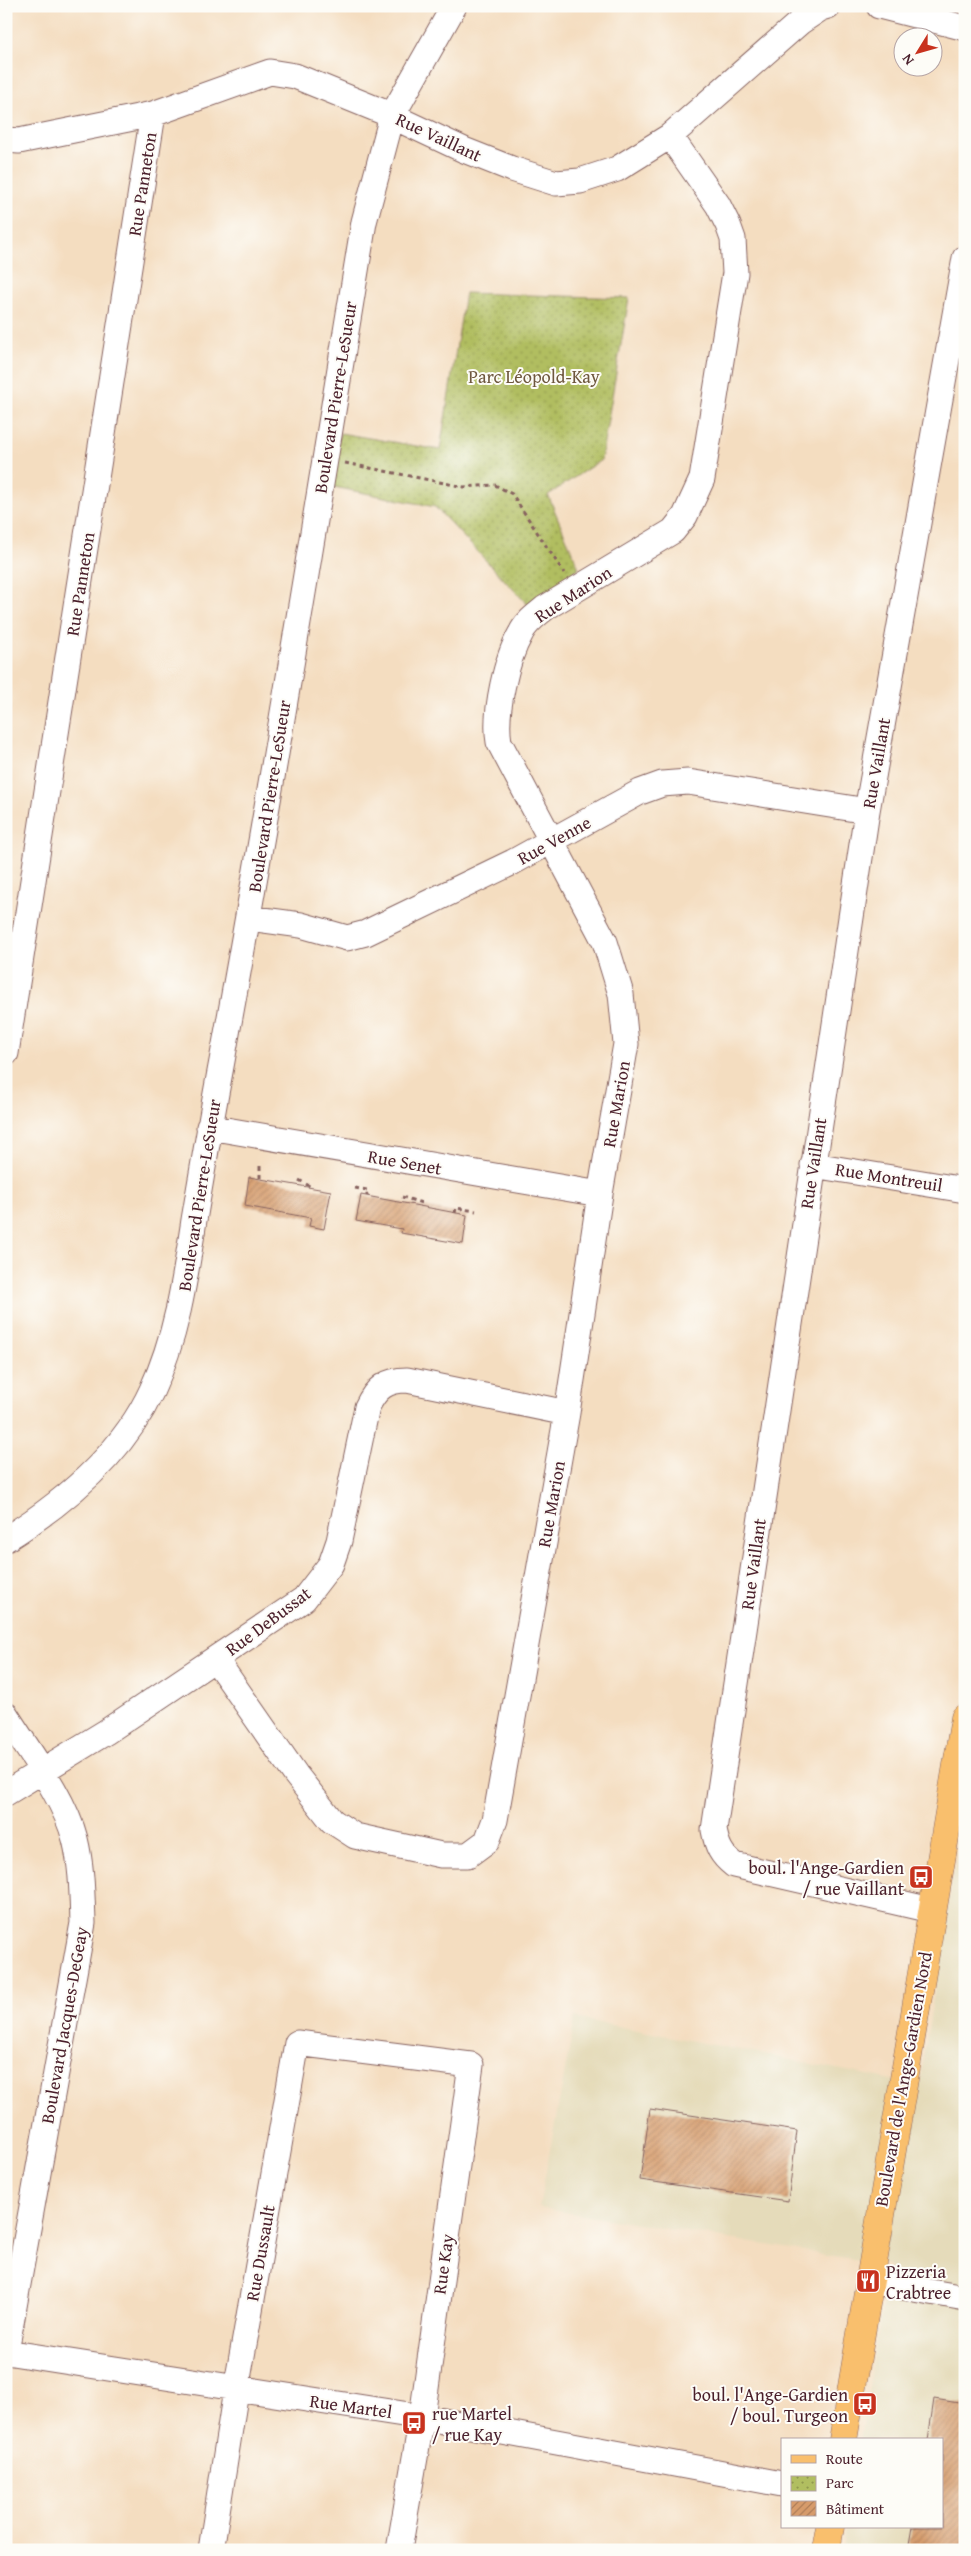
<svg xmlns="http://www.w3.org/2000/svg" width="971" height="2556" viewBox="0 0 971 2556" font-family="'Gentium Book Plus',serif">
<style>
.built{fill:#e5dbba}
.park{fill:url(#park-dots);stroke:#7e6e46}
.building{fill:url(#building-hatch)}
.lines{fill:none;stroke-linecap:round;stroke-linejoin:round}
.minor-casing{stroke:#86625f;stroke-width:27}
.major-casing{stroke:#86625f;stroke-width:29}
.path{stroke:#86625f;stroke-width:3;stroke-dasharray:4 4;stroke-linecap:butt}
.minor{stroke:#fff;stroke-width:25}
.major{stroke:#f9bf6d;stroke-width:28}
.labels{text-anchor:middle;dominant-baseline:central;stroke-width:4;stroke-linejoin:round;paint-order:stroke}
.street-label{font-size:18px;fill:#4a1f2b;stroke:#fdfcf7}
.park-label{font-size:18px;fill:#6e573e;stroke:#fdfcf7}
.poi-label{font-size:18px;fill:#4a1f2b;stroke:#fdfcf7;text-anchor:end}
</style>
<defs>
<pattern id="park-dots" width="8" height="8" patternUnits="userSpaceOnUse" patternTransform="scale(1.25)"><rect width="8" height="8" fill="#b1be60"/><path d="M2 2h.1M6 6h.1" fill="none" stroke="#929a4f" stroke-width="1.8" stroke-linecap="round"/></pattern>
<pattern id="building-hatch" width="6" height="6" patternUnits="userSpaceOnUse" patternTransform="scale(1.25)"><rect width="6" height="6" fill="#d69b6b"/><path d="M-1 1l2-2M0 6l6-6M5 7l2-2" fill="none" stroke="#b07e58"/></pattern>
</defs>
<rect width="100%" height="100%" fill="#fdfcf7"/>
<filter id="ink" filterUnits="userSpaceOnUse"><feTurbulence type="fractalNoise" baseFrequency=".02" numOctaves="2"/><feDisplacementMap in="SourceGraphic" scale="10" xChannelSelector="R" yChannelSelector="G"/><feConvolveMatrix kernelMatrix="1 2 1 2 8 2 1 2 1" color-interpolation-filters="sRGB"/></filter>
<filter id="wash" filterUnits="userSpaceOnUse"><feTurbulence type="fractalNoise" baseFrequency=".0096" numOctaves="4" result="noise"/><feDisplacementMap in="SourceGraphic" scale="20" xChannelSelector="R" yChannelSelector="G"/><feGaussianBlur stdDeviation="1.12" result="paint"/><feColorMatrix in="noise" values="0 0 0 0 0 0 0 0 0 0 0 0 0 0 0 0 0 1.4 0 .05"/><feComposite in="paint" operator="in"/></filter>
<g filter="url(#wash)">
<rect width="100%" height="100%" fill="#f4ddc0"/>
<path class="built" d="M960,1834l5,1v715h-123l3,-23h97v-87h-82l29,-175 -350,-57 36,-190 344,67z"/>
<path class="park" d="M465,293l164,5 -28,162 -53,35 31,73 -48,40 -96,-101 -106,-21 11,-53 100,17z"/>
<g id="blocks">
<path class="building" d="M249,1177l82,14 -7,38 -15,-3 2,-8 -66,-12z
M361,1195l106,20 -4,29 -62,-11 1,-4 -46,-8z
M650,2109l147,22 -9,70 -148,-21z
M934,2399l31,5v146h-57l4,-23h30v-87h-14z"/>
</g>
</g>
<g filter="url(#ink)">
<use href="#blocks" fill-opacity="0" stroke="#86625f" stroke-width="1"/>
<g class="lines">
<defs>
<path id="minor" d="M879,6l86,22
M6,140l13,1 134,-27 117,-42 25,4 86,35 83,39 48,19 44,14 24,-2 37,-12 53,-33 130,-114 21,-14 7,-2
M248,918l53,7 46,13 19,-5 147,-71 127,-70 22,-8 26,-2 179,29
M6,1053l147,-939
M209,1127l391,67
M813,1165l152,25
M6,1539c59,-37 117,-85 146,-149 25,-54 33,-111 42,-170 9,-53 18,-106 28,-159 51,-279 96,-559 142,-839l28,-106 62,-110
M216,1660l80,115 36,46 23,15 86,19h27l19,-14 8,-21 72,-407 33,-219 26,-150 -5,-50 -16,-52 -106,-200c-5,-29 7,-83 22,-109 5,-11 16,-18 24,-25l128,-77 12,-15 17,-37 33,-206 -2,-34 -5,-14 -10,-20 -48,-69
M6,1715c23,37 58,82 69,124 7,28 7,56 8,84l-77,428
M6,1793l100,-61 198,-133 27,-35 8,-23 28,-134c9,-19 19,-27 40,-27l160,33
M931,1910l-197,-45c-13,-10 -17,-19 -20,-35l153,-1019 98,-553
M868,2281l97,17
M6,2352l416,65 360,67
M211,2550l25,-160 61,-347 174,22 -49,352 -23,133"/>
<path id="major" d="M843,2440l122,-722
M826,2550l4,-23"/>
</defs>
<use href="#minor" class="minor-casing"/>
<use href="#major" class="major-casing"/>
<path class="path" d="M345,463l119,24 31,-2 17,9 52,79
M260,1166v12
M299,1180l12,7
M355,1188l12,2v6
M402,1197l20,6 -1,3
M455,1213l1,-5 20,3"/>
<use href="#minor" class="minor"/>
<use href="#major" class="major"/>
</g>
</g>
<defs>
<symbol id="bus-square" viewBox="-11 -11 22 22"><rect x="-9" y="-9" width="18" height="18" rx="4" fill="#c8321e" stroke="#fdfcf7"/><path d="M-5-6H5V4H4V6H2V4H-2V6H-4V4H-5ZM-3.5-4V0h7V-4ZM-3.5 1.2v1.5H-2V1.2ZM2 1.2v1.5H3.5V1.2Z" fill="#fff"/></symbol>
<symbol id="restaurant-square" viewBox="-11 -11 22 22"><rect x="-9" y="-9" width="18" height="18" rx="4" fill="#c8321e" stroke="#fdfcf7"/><path d="M-5-6h1v4h1v-4h1v4h1v-4h1v5L-1.5 .5V6h-2V.5L-5-1ZM5-6V6H3V1.5H1.5Q1.5-4 5-6Z" fill="#fff"/></symbol>
</defs>
<g fill-rule="evenodd">
<use href="#bus-square" x="907" y="1863" width="28" height="28"/>
<use href="#restaurant-square" x="854" y="2267" width="28" height="28"/>
<use href="#bus-square" x="851" y="2390" width="28" height="28"/>
<use href="#bus-square" x="400" y="2409" width="28" height="28"/>
</g>
<g class="labels">
<g class="street-label">
<text transform="translate(439 137) rotate(25)">Rue Vaillant</text>
<text transform="translate(142 184) rotate(-81)">Rue Panneton</text>
<text transform="translate(335 397) rotate(-81)">Boulevard Pierre-LeSueur</text>
<text transform="translate(80 584) rotate(-81)">Rue Panneton</text>
<text transform="translate(573 594) rotate(-33)">Rue Marion</text>
<text transform="translate(876 763) rotate(-80)">Rue Vaillant</text>
<text transform="translate(269 796) rotate(-81)">Boulevard Pierre-LeSueur</text>
<text transform="translate(554 840) rotate(-29)">Rue Venne</text>
<text transform="translate(616 1104) rotate(-80)">Rue Marion</text>
<text transform="translate(405 1162) rotate(10)">Rue Senet</text>
<text transform="translate(813 1163) rotate(-81)">Rue Vaillant</text>
<text transform="translate(889 1177) rotate(9)">Rue Montreuil</text>
<text transform="translate(199 1195) rotate(-81)">Boulevard Pierre-LeSueur</text>
<text transform="translate(551 1504) rotate(-80)">Rue Marion</text>
<text transform="translate(753 1564) rotate(-82)">Rue Vaillant</text>
<text transform="translate(268 1621) rotate(-37)">Rue DeBussat</text>
<text transform="translate(64 2025) rotate(-80)">Boulevard Jacques-DeGeay</text>
<text transform="translate(903 2079) rotate(-80)">Boulevard de l'Ange-Gardien Nord</text>
<text transform="translate(260 2253) rotate(-80)">Rue Dussault</text>
<text transform="translate(443 2264) rotate(-82)">Rue Kay</text>
<text transform="translate(351 2406) rotate(8)">Rue Martel</text>
</g>
<g class="park-label">
<text x="534" y="376">Parc Léopold-Kay</text>
</g>
<g class="poi-label">
<text x="904" y="1867">boul. l'Ange-Gardien<tspan x="904" dy="21">/ rue Vaillant</tspan></text>
<text x="886" y="2271" text-anchor="start">Pizzeria<tspan x="886" dy="21">Crabtree</tspan></text>
<text x="848" y="2394">boul. l'Ange-Gardien<tspan x="848" dy="21">/ boul. Turgeon</tspan></text>
<text x="432" y="2413" text-anchor="start">rue Martel<tspan x="432" dy="21">/ rue Kay</tspan></text>
</g>
</g>
<rect width="971" height="2556" fill="none" stroke="#fdfcf7" stroke-width="25"/>
<rect x="781" y="2438" width="162" height="90" fill="#fdfcf7" stroke="#b5a4a5"/>
<rect x="791" y="2455" width="25" height="8" fill="#f9bf6d" stroke="#b5a4a5"/>
<text x="826" y="2464" font-size="15" fill="#4a1f2b">Route</text>
<rect x="791" y="2476" width="25" height="15" fill="url(#park-dots)" stroke="#b5a4a5"/>
<text x="826" y="2488" font-size="15" fill="#4a1f2b">Parc</text>
<rect x="791" y="2501" width="25" height="15" fill="url(#building-hatch)" stroke="#b5a4a5"/>
<text x="826" y="2514" font-size="15" fill="#4a1f2b">Bâtiment</text>
<g transform="translate(918 52) rotate(233)"><circle r="24" fill="#fdfcf7" stroke="#b5a4a5"/>
<path d="M0-4L9 19L0 12L-9 19Z" fill="#c8321e"/>
<text y="-8" font-size="14" font-weight="bold" text-anchor="middle" fill="#4a1f2b">N</text>
</g>
</svg>
